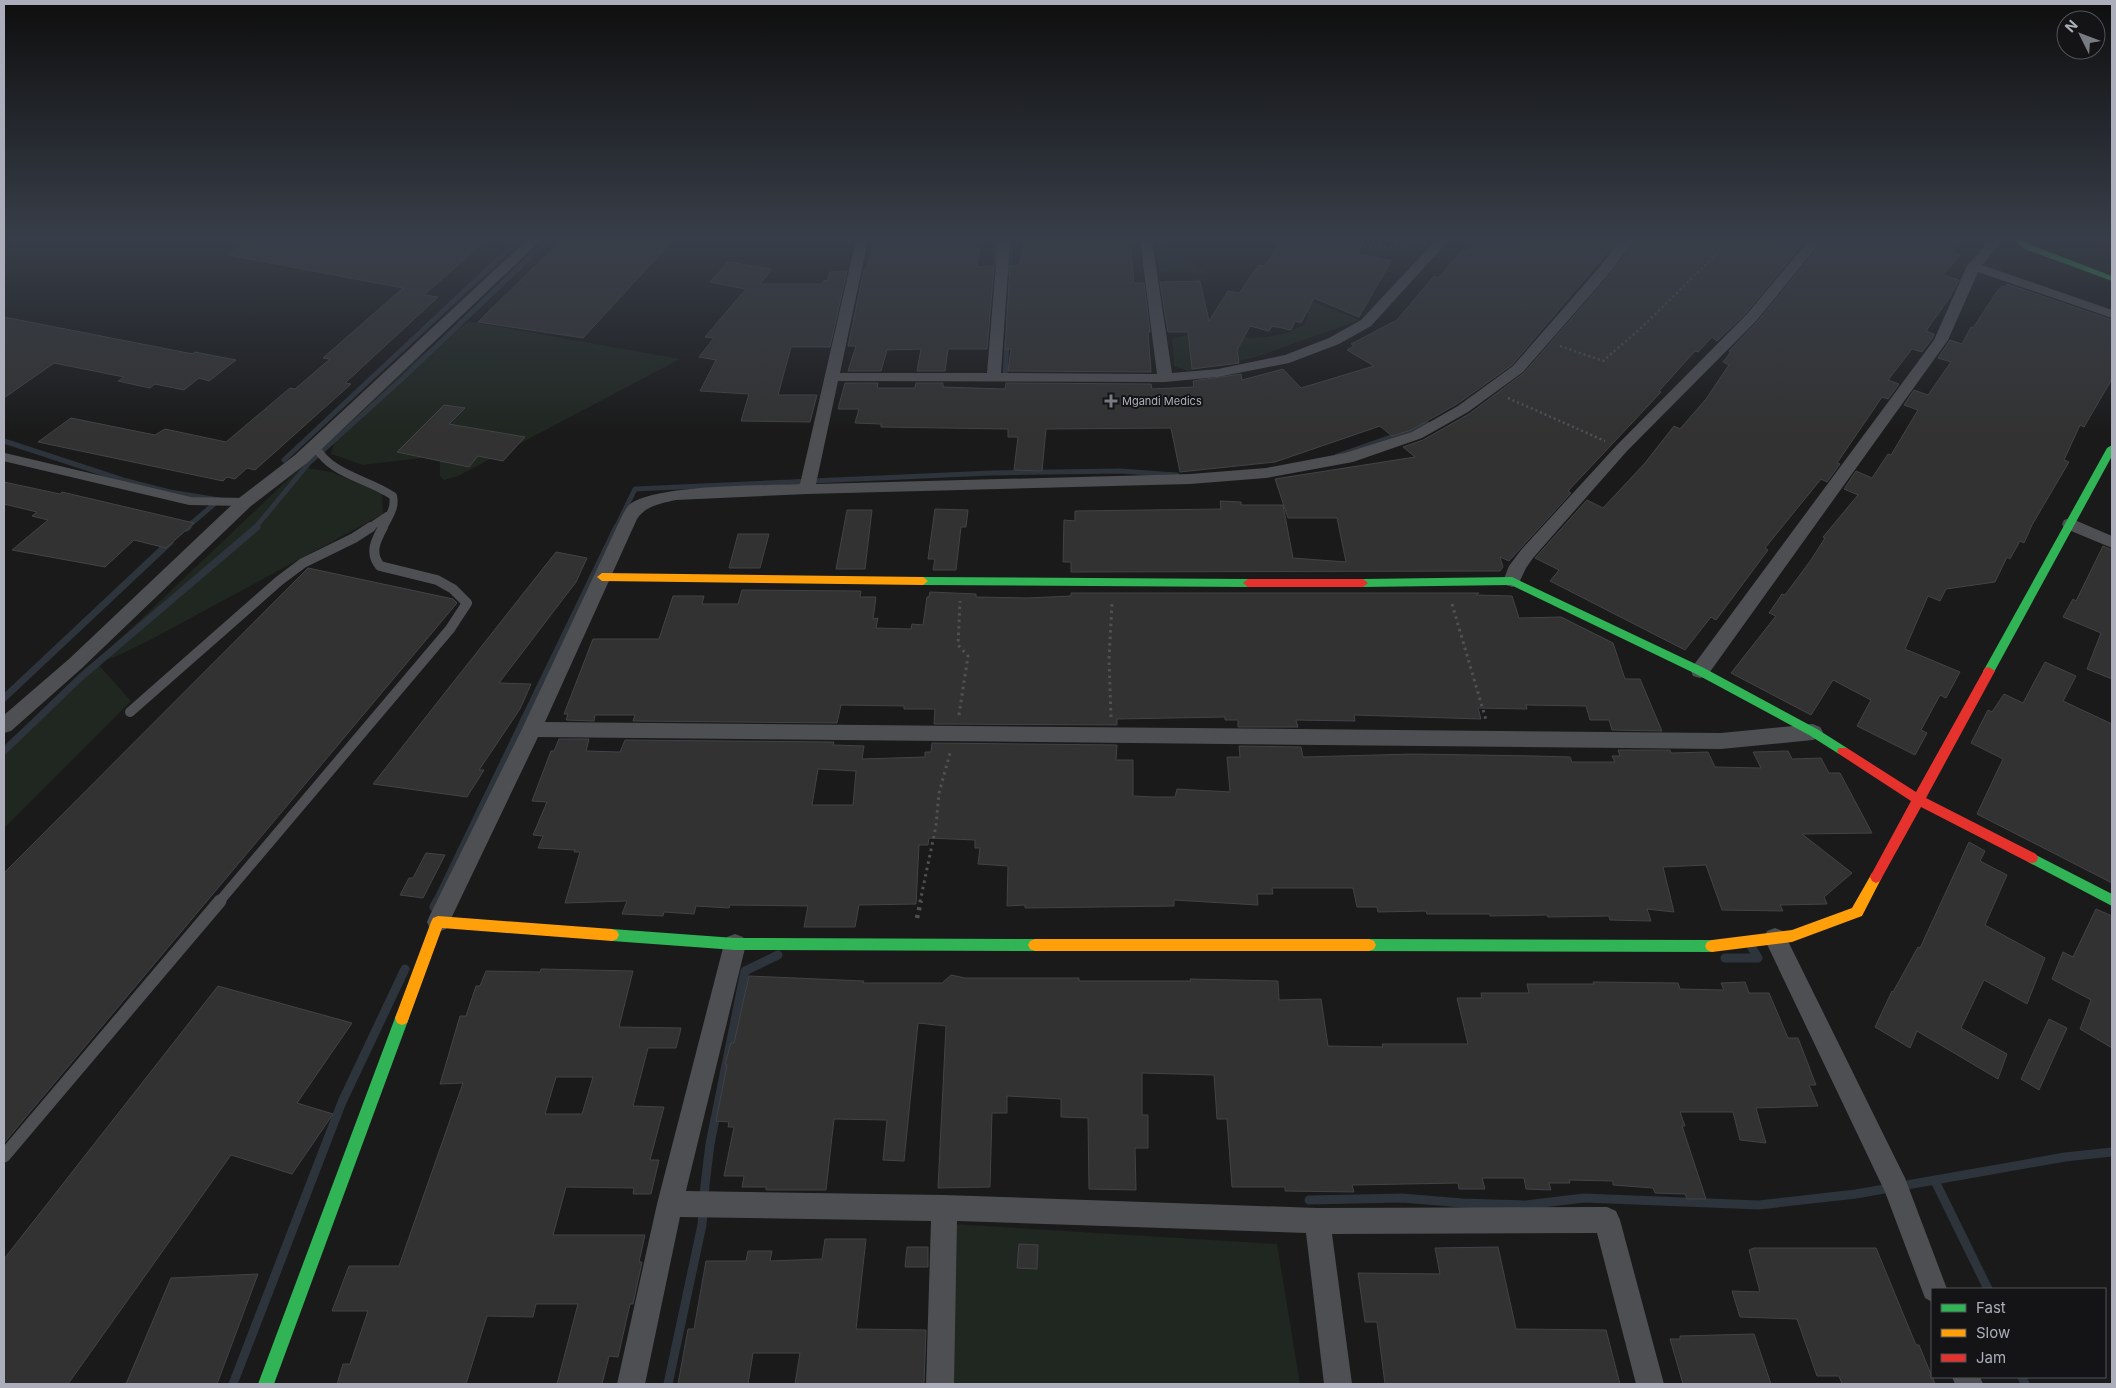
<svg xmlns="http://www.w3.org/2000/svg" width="2116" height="1388" viewBox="0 0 2116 1388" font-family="Inter,sans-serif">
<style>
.green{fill:#202721}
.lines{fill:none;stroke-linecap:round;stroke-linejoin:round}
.stream-far2{stroke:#2d343c;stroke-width:5}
.stream-far1{stroke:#2d343c;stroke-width:7}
.stream{stroke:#2d343c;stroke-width:9}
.building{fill:#323232;stroke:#424346;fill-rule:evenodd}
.path-far2{stroke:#505155;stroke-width:2.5;stroke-dasharray:2 3;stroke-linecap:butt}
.path-far1{stroke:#505155;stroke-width:3;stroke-dasharray:2.5 4;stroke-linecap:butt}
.path{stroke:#505155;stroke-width:4.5;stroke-dasharray:3 5;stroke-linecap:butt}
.lane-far2{stroke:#4e4f53;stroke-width:8}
.lane-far1{stroke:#4e4f53;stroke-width:10}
.lane{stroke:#4e4f53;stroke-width:13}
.street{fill:#4e4f53;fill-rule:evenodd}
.fast{fill:#30b455;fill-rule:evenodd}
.slow{fill:#ff9f0a;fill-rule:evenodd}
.jam{fill:#e5322d;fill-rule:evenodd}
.poi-dot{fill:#797b83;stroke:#141416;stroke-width:2}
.labels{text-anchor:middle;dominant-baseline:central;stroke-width:4;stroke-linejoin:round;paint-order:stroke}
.far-poi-label{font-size:11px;fill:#acafbb;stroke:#141416;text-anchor:start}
</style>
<rect width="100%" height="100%" fill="#1a1a1a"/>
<path class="green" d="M1367,240h66l-6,5 -48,-1z
M1158,241l13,6 39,28 -51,-4z
M1303,298l57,22 -101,36 -32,8 -39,7 -14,-5 -2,-27 29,-8 49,7 17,-1 20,-4 18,-9 3,-10 -5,-11z
M468,322h4l208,37 -222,117 -14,4 -4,-4v-14l-11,-5 -66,8 -32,-11 6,-21 77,-73z
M301,467l30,5 51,21 1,21 -231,125 -37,18 -19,5 35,39 -127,127v-83l92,-83z
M953,1224l324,20 23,140h-372z"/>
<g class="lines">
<path class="stream-far2" d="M1010,245v29
M1610,257l10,-17
M996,264l1,-24
M1005,376l2,-34
M4,441l119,39 47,12 49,8 -33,28
M1337,456l91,-32
M284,460l235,-220
M255,528l54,-65 94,-85 145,-138
M616,528l19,-39 356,-16 129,-2 57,4"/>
<path class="stream-far1" d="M186,528l2,-1
M4,698l166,-156
M4,751l77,-74 176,-150
M436,902l181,-375"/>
<path class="stream" d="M434,907l3,-6
M1725,958h33l-6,-10
M1935,1181l53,108
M1309,1200l93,-2 60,5 64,2 58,-7 175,7 97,-11 209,-37 47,-5
M2022,1377l3,7
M233,1384l109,-282 63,-133
M668,1384l34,-159 3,-40 5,-41 35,-173 33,-16"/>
</g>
<path class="building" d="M247,240h239l-62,55 14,2 -93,86 6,1 -96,86 -8,-2 -12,11 -8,-2 -4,4 -185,-39 33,-24 84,17 10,-6 61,13 64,-54 5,1 35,-30 -7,-1 80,-70 -175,-33z
M562,240h111l-90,98 -105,-16z
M875,240h106l-4,27 17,-1 -7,83h-39l-3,22h-28l4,-22 -34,1 -6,21h-33l8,-25h-8l16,-76h2z
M1023,240h107l4,43h10l6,49h-2l3,40 -143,-1 3,-22h-6l5,-83 10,-1z
M1283,240h82l-8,13 34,8 -32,56 -45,-19 -13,25 -6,-2 -4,9 -19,-4 -3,5 -19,-5 -13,24 2,13 -47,6 -4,-37h-20l-8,-50 40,-1 9,40 19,-30 11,2 20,-28 6,1z
M1475,240h143l-106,125 -55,39 -46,26 -19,6 -12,-10 -105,36 -95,10 -9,-44 -125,1 -4,42 -28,-1 4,-33h-10v-8l-127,-2v-3l-26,-1 4,-14h-21l7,-26h33l-1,5h38l1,-5h27v4l62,2 1,-6 145,1 1,5 42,-2 -1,-6 48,-7 1,6 41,-11 18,19 73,-22 -27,-16 7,-4 -3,-2 46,-24 37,-44 4,2 24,-27 5,1z
M1636,240h170l-60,73 -29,28 -5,-4 -14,15 -3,-1 -36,40 2,1 -93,99 3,2 -62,68 -9,-4 3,10 -3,4 -429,1v-10h-8l1,-42 11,1v-10l146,-2 -1,-8 21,1v3h42l10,53 53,4 -9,-44h-49l-13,-39 140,-22 -12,-10 20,-7 46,-26 55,-41 84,-96z
M1824,240h138l-9,13 7,2 -17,20 16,5 -9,17 -24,34 8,3 -2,5 -10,13 -10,-3 -24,31 11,4 -11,15 -6,-2 -45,66 3,1 -13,18 -6,-3 -56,69 3,2 -52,70 -5,-3 -26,33 -135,-69 9,-11 -24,-12 52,-58 16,8 42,-45 29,-37 6,3 26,-30 23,-34 -6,-3 7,-9 -1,-2 29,-30z
M728,262l44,7 -12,15h62l1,-3 5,-1 2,-8 17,-1 -17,76h-39l-13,48h39l-7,27 -69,-1 8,-27 -49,-3 16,-31 -17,-3 15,-19 -9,-1 41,-48 -36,-7z
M2007,284l105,36v59l-28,48 -4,-2 -16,35 5,2 -37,63 -8,18 -4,-2 -10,18 -3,-2 -12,25 -49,7 -6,12 -12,-5 -23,53 55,23 -14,26 -6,-3 -19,35 6,3 -12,22 -58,-29 14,-26 -38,-20 -22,35 -80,-42 45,-57 -7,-3 13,-19 3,1 26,-35 14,-22 -2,-1 35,-42 -14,-6 12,-18 16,7 16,-24 3,1 27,-45 -14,-5 10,-15 14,5 23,-33 -13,-4 12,-18 12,4 9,-17 2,1 23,-35 6,-7 3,1z
M4,317l189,37 2,-2 41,8 -27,21 -10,-3 -15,12 -29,-6 -5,4 -32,-7 6,-4 -70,-14 -50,35z
M444,405l21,3 -16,16 76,13 -22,24 -25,-5 -9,11 -72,-15z
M4,482l56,12 2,-2 132,31 -28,25 -32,-8 -29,27 -93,-17 36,-30 -16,-4 5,-4 -33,-8z
M935,509l33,1 -2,17h-5l-5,43h-23l2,-11h-7z
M847,510h25l-7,59h-29z
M738,534h31l-9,34h-31z
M2103,546l9,4v129l-25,-10 14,-36 -38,-16 10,-18 3,2z
M556,552l31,6 -11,24 -77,101 32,1 -11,25 -41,61h5l-17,27 -94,-13z
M308,568l145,31 4,4 -453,540v-270z
M742,590l119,1 -1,6h16l-3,22 5,-1 -2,10 35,1 1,-5 11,1 4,-28h2l1,-5 46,2v3l51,1 44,-2v-3h408l-3,2 36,1 7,22 42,-1 52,26 12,36h15l22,52 -50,-1 -3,-10h-19l-4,-14 -60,-1 1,4 -49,-1 3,11 -127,-4 1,6 -59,-1 2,7h-60v-7h-13v-3l-108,2v6l-183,-1 1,-15h-31v-3l-63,-1 -4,18 -204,-2 2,-6h-40l-1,6 -28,-1 2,-6h-4l29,-75h66l14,-43h31l-2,8h36z
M2045,662l31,14 -13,25 49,23v159l-135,-69 26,-55 -32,-16 17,-33 4,2 12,-18 19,9z
M559,739h30l-3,12 34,1 5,-12 209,2 -1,3 31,1 -2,13 63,-2v-5h6l1,-9 185,2 -1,15h17v36l22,1h20l2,-8 53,3 -3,-35h13l-1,-11 62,1 2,10 110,-3 122,2 35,1 2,5h43l-3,-6h8l-2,-6h52l1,3 37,-1 7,15 46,1 -8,-16 35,-1 4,8 29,-1 8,15h11l32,60 -70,1 50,39 -28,24 3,7 -47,1 3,6 -61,-1 -16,-45 -43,2 11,45 -27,-3 4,12 -41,-1 -1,-4 -61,1 -1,-2 -57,1v-2h-63l-1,-3 -48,1 -1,-5h-20l-4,-19h-81l1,6h-16l1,11 -84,-5v6l-149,2v-3l-18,1 1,-40 -30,-2 2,-16h-5v-8l-46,-2 -1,7h-9l-3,59 -57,1 -4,22h-51l4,-21 -78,-1 -1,3 -33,-2 -2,8 -30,-2 -1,4 -41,-2 5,-13 -62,2 15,-51h-6l1,-2 -37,-2 5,-12 -10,-1 14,-33 -15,-1 19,-50h3zM818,769l38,2 -3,34h-41z
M1969,842l16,9 -5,10 27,14 -22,50 60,33 -18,46 -43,-24 -23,48 46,26 -9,25 -81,-48 -7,17 -35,-21 17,-36 1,1 25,-45 2,1z
M426,853l19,2 -22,43 -23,-3 9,-17h4z
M2096,909l16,7v132l-32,-19 11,-29 -39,-21 11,-27 10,5z
M541,969l92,2 -14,56 62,1 -5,20h-28l-15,58 31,1 -14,53h9l-8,34h-18l1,-6 -68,-1 -13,48h92l-6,27h3l-9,42h-3l-12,53 -9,-1 -7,28h-45l21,-80h-42l-3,13 -46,-1 -21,68h-129l6,-20h7l18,-53h-36l17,-45h50l64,-183 -23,1 20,-68h6l10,-30h4l6,-15 54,1zM556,1077h37l-11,37h-37z
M951,975l14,3h114v3h112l-1,-2 88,2 1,19 42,-1 7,47 55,1 -1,-3h86l-11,-46h25l-1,-5h48l-2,-9h67l-1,-2h4l81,1 2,6 44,1 -3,-7 24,-1 4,11h20l19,45h10l18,47h-7l9,21 -62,2 10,35 -26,-3 -7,-28h-53l5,14h-3l24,73h-19l-2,-5 -30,-1 -2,-5 -40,-3v-4l-44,-1 1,3h-21l2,7 -25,-1 -2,-11h-42l3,11h-26l-1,-6 -106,2 2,7 -69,-1v-4h-53l-5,-68h-10l-3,-44 -72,-2v42h6v33h-13l1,42 -47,-1 -1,-71 -27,-1v-18l-54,-3v17h-15l-2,74 -52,1 8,-162 -28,-3 -14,138 -21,-1 4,-40 -53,-1 -8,71h-60v-3h-24l2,-11h-20l10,-49h-6l1,-5 -13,-1 11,-56 -2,-1 6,-21h3l15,-67 115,5 -1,2h79z
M218,986l134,37 -55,80 36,11 -41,60 -61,-19 -163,229h-64v-125z
M2049,1019l18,9 -28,62 -18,-11z
M825,1239h41l-10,90 70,1 -2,54h-129l5,-31h-47l-5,31h-70l10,-55h6l12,-68h40l2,-10h24l-2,10 52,-2z
M1019,1244l19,1 -1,24 -20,-1z
M907,1247h21v20h-23z
M1498,1247l18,82 90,1 14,54h-235l-8,-62h-12l-7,-49 82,1 -5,-26z
M1754,1248h122l40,97h3l16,39h-93l-3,-8h-22l-20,-57 -57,-2 -8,-26 28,1 -11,-42z
M258,1274l-41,110h-91l45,-106z
M1754,1334l17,50h-88l-13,-45h10v-3z"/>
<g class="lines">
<path class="path-far2" d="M1315,240l27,5 71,3
M1560,346l43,15 37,-32 91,-89
M1508,398l97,43"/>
<path class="path-far1" d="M1452,604l34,116
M959,715l9,-59 -10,-11 2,-44
M1111,717l-2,-58 3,-56
M920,902l16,-76 3,-33 11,-40"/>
<path class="path" d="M917,918l4,-17"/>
<path class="lane-far2" d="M315,446c17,30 52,32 78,50 3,12 -5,22 -10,32
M4,457l186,44 55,1
M369,528l18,-12"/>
<path class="lane-far1" d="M130,712l149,-131 24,-18 51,-25 17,-11
M219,902l231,-273 17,-26 -14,-14 -16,-9 -57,-14c-11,-13 -4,-26 3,-39"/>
<path class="lane" d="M4,1156l216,-255"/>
<path class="street" d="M527,240h14l-234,223 -56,43 -170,163 -70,62 -7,2v-18l65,-56 170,-161 56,-43z
M856,240h12l-28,133h147l11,-133h12l-9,133 156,1 -17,-134h12l20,133 46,-4 67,-14 44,-17 32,-18 75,-80h13l-78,86 -32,18 -50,19 -71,14 -53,5 -327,-1 -22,103 374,-10 76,-6 79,-15 67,-21 46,-26 55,-40 84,-96 24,-30h13l-27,36 -84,96 -55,40 -46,26 -69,24 -87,16 -76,6 -383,10 -131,6c-14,3 -31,6 -39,19l-92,203 1176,11 92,-9 7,3 3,5 -3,5 -7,3 -92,9 -1183,-12 -92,192 -8,3 -8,-3 -3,-7 3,-7 92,-186 99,-211c2,-4 5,-10 8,-13 25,-21 135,-19 171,-21z
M1809,240h13l-65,80 -130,131 -94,107 -7,10 -8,17 -6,2 -6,-2 -3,-4 6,-15 12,-16 96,-105 130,-131z
M1990,240h13l-21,25 130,45v8l-134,-46 -30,68 -241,336 -7,2 -7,-2 -2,-5 2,-5 241,-326 33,-74z
M2070,518l42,18v12l-48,-20 -2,-4 2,-4z
M1775,928l8,3 122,247 42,111h-15v13l-7,-4 -40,-106 -121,-254 3,-7z
M735,934l8,3 3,7 -60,247 258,4 373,13 290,-1 9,4 4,9 44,164h-28l-39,-151 -265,1 20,150h-28l-18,-151 -349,-12 -3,163h-28l5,-163 -251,-4 -35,167h-28l40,-180 67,-260 3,-7z
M1952,1377h28l3,7h-28z"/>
<path class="fast" d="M2014,240h9l8,5 81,31v5l-87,-32z
M2112,445v11l-119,218h-8l-2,-3 2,-3 122,-220z
M923,577l325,2 5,4 -5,4 -325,-2 -5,-4z
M1512,577l192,91 113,61 30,19 2,3 -2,3h-8l-30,-19 -113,-61 -185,-89 -148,2 -5,-4 5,-4z
M2032,853l80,41v12l-84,-44 -2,-4 2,-4z
M612,929l123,9 300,1 5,2 2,4 -2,4 -5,2 -300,-1 -123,-9 -5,-2 -2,-4 2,-4z
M1369,939l343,1 5,2 2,4 -2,4 -5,2 -343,-1 -5,-2 -2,-4 2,-4z
M402,1011l5,2 2,5 -135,366h-16l137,-366 2,-5z"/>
<path class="slow" d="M602,573l321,4 5,4 -5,4 -321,-4 -5,-4z
M1876,871l4,2 2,4 -20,39 -70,26 -80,10 -5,-2 -2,-4 2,-4 5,-2 80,-10 60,-22 20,-35z
M438,916l174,13 5,2 2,4 -2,4 -5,2 -170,-13 -33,90 -2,5 -5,2 -5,-2 -2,-5 36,-96 2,-4z
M1035,939h334l5,2 2,4 -2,4 -5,2h-334l-5,-2 -2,-4 2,-4z"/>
<path class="jam" d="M1248,579h115l5,4 -5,4h-115l-5,-4z
M1989,667l6,4 -69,127 110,56 2,4 -2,4 -4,1 -4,-1 -107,-55 -41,74 -4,2 -4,-2 -2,-4 2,-4 39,-72 -72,-47 -2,-3 2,-3h8l69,44 69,-124z"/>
</g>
<linearGradient id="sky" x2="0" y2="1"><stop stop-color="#0e0e0e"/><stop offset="0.55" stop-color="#383e49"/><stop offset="1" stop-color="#383e49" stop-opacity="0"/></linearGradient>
<rect width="2116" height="434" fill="url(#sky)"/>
<path class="poi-dot" d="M1108.5 393.5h5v5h5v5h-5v5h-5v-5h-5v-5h5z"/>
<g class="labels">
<g class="far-poi-label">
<text x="1122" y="401">Mgandi Medics</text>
</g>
</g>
<rect width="2116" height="1388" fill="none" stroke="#acafbb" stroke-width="10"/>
<rect x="1931" y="1288" width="175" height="90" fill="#141416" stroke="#515258"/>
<rect x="1941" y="1304" width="25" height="8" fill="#30b455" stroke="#515258"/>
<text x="1976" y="1313" font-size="15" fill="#acafbb">Fast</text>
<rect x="1941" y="1329" width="25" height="8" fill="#ff9f0a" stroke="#515258"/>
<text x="1976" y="1338" font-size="15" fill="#acafbb">Slow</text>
<rect x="1941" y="1354" width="25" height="8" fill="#e5322d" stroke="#515258"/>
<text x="1976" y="1363" font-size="15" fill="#acafbb">Jam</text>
<g transform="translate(2081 35) rotate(312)"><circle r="24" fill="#141416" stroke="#515258"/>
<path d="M0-4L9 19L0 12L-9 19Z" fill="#797b83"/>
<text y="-8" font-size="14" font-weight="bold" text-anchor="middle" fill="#acafbb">N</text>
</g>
</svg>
